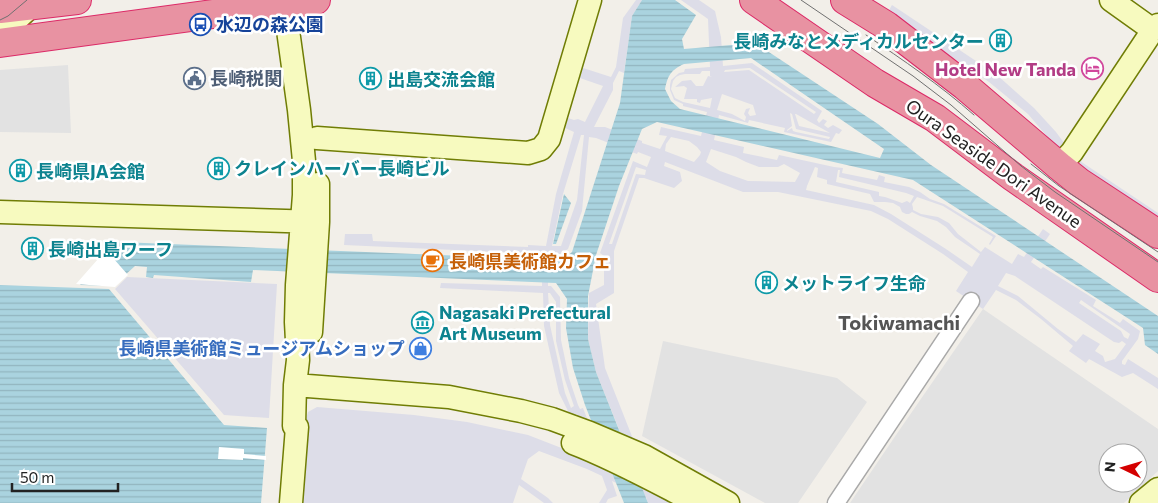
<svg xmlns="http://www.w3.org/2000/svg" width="1158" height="503" viewBox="0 0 1158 503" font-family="Commissioner,'Noto Sans JP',sans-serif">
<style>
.parking{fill:#e2e2e2;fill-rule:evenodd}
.plaza{fill:#dddde8;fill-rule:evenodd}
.water{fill:url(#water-rules);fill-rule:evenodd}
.pier{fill:#fff}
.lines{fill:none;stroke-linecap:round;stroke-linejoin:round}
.street-casing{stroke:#a9a9a9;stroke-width:19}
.secondary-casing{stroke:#707d05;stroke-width:25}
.highway-casing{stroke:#dc2a67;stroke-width:30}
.street{stroke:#fff;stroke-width:16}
.secondary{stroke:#f7fabf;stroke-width:22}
.highway{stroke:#e892a2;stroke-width:28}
.tram{stroke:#707070;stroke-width:1}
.labels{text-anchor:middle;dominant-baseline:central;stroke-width:5;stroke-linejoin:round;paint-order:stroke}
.transit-label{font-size:18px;font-weight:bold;fill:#164399;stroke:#fff;text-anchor:start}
.culture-label{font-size:18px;font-weight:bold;fill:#0d838f;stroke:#fff;text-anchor:start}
.hotel-label{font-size:18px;font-weight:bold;fill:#b23c85;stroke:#fff;text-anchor:end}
.service-label{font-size:18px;font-weight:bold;fill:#4e5e75;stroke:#fff;text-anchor:start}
.street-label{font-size:18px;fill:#222;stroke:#fff}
.food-label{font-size:18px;font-weight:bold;fill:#c56008;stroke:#fff;text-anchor:start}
.shop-label{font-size:18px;font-weight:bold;fill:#366cbe;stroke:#fff;text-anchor:end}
.quarter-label{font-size:20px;font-weight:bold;fill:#555;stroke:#fff}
</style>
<defs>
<pattern id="water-rules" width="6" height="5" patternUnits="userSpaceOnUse" patternTransform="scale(1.25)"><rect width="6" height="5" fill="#aad3df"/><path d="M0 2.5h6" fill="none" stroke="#92b5bf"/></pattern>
</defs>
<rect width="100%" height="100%" fill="#f2efe9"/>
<path class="parking" d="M68,65l3,68 -71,-1v-62z
M983,309l175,120v42l-34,32h-274l46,-68zM1108,453h30v30h-30z
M663,341l174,37 30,24 -69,101h-33l-123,-67z"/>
<path class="plaza" d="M636,0h6l-10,16 -8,57 -5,-2 -6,12v7l-19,37h11l37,14v2l18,6 7,-13 -8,-1 2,-8 40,9 6,-24 -24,-6v-2l-9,-4 -4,-10v-5l1,-5 8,-7 5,-1 1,-3 25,-2 -2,-48 -27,-19h18l16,11 6,26 2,29 29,-3 70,48 -5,9 2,3 4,-4 4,2 -3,4 4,3 5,-3 9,5 -3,4 -3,-1 -5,9 -47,-10 1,-4 -36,-8 -1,3 -29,-8 -5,25 30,7 -1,6 34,7 2,-5 55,12 9,1 -1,5 35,7 2,-5 6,2 -1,5 25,5 11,5 10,7 14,5 52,32 -6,9 -1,-1 4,-7 -50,-31 -26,-9 -5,7 1,4v2l8,4 17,3 11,6 9,11 23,18 4,-5 27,17 6,-10 6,3 19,-28 7,5 -19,28 10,7 2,-2 53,33 -3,6 27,17 3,-4 17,12 -2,8 -16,22v3l3,1 3,-6 30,19v11l-25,-16 -11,4 -33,-18 -3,4 -17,-12 4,-5 -32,-27 -25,-19 -20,-10 -13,19 -27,-18 12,-19 -25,-18 -55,-35 -17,-8 -93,-19h-35l-78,-30 -1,4 16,6 2,9 -8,7 -30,-10h-5l-25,73v42l-18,11 9,64 49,124 21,11h-27l-2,-6 -34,-16 5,15 -9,3 -2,4h-7l8,-13 -5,-14 -15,-7 -48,-18 -11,8 -7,20 27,19 5,5h-9l-25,-18 -6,18h-215l7,-81 3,-10 9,-5 97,8 53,7 61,13 67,26 -18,-47 -6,1 -2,-2 -10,-20 -15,-67 -1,-33 -103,-5 1,-5 101,3v-17l3,-15 -201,-9 1,-11h27l1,7 155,6v-2l18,1 10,-52 18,-62 -9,-4 3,-10 6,2 4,-1 7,3 18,-36 -26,-9 3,-10 31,10 5,-10 7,-49zM748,68h2l66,44 -2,2 -65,-44 -25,2 1,-2zM702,71h8v5l2,1 -4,-1 -5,10h-7l-5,-6 -9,1 -7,6 9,-1 3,2 -3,11h13v3l3,1 1,-3 11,-2 -2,10 -27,-6 -8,-4 -4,-9 2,-8 3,-4 4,-2 5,-1h15zM722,94l31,11 3,10 -6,1 -2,-3 2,-5 -4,1 -2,5 2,3 -1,4 -13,-7 -15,-4zM790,113l2,1 4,15 34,8 -1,2 -33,-7 -3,-1 -1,-3 -5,3v-1l5,-4zM795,114h1l34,19 -31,-7zM581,135h3l-7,65 -16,46h-9l11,-52zM589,137l7,1 41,16 1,-2 13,5 -4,10 -14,-6 -33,92 4,3v29l-15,8 -1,46 8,33 45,112 -35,-17 -23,-59 -3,1 -2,-4 -9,-27 -8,-38 -1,-43 -9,-11h-3v-17l3,-15h9l8,-5 14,-38zM671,137l18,4 8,6 4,5 -1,3 -6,7 -29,-11 1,-7zM711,149l25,8 10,5 13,5h19l6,-3 16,9 -5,9 -47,-1 -28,-10 -14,-9zM636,167l10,3 -1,5 -9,-1 -24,70h-3zM815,167l3,1 -1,9 10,3v4l43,10 4,8h11l8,1 7,4 2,5 4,2h3l3,-2 8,4 17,5 9,6 9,10 25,17 -8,13 -26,-18 -55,-35 -17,-9 -68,-15 1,-4zM838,170h2l-1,7 67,16 8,3 -4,7 -3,-2 -5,2 -17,-6 -6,-1v-4l-43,-10zM1006,273l9,3 99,66 5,1 3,-2 4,3 -11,15 -10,3 -2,-6 -8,-5 5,-7 -17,-10 -7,8 -18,-13 -40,-33 -20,-10zM548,293h2l6,9v39l9,39 9,26 -3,2 -6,-15 -15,-68zM1081,300l49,34 -2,5 -4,-2 -3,-6 -42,-28z
M892,5l105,70 37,33 22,24 11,15 -4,2 -7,-2 -28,-33 -39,-32 -100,-67 -1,-3z
M1077,157l6,6 75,50v8l-83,-56z
M127,277l150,7 -8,134 -45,-3 -109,-126z"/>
<path class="water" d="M642,0h33l21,15 -14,24 2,10 71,-6 123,81 53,41 227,151v38l-13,-9 -2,-17 -230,-148 -256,-58 -15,7 -23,57 -23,69 -8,41v43l8,33 52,131h-24l-39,-98 -12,-37 -7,-40 1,-29 -11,-16 -303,-13 -2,12 -97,-7 -1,3 -7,-1 1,-10 -12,-1 -22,20 -33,-1 40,-43 443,18 9,-8 48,-149 12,-87zM751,58l133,91 -4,9 -200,-49 -9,-8 -6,-12c3,-14 6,-19 19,-25z
M564,194l7,9 -15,41h-3z
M0,285l109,4 115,136 43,3 -6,75h-261z"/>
<path class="pier" d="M106,250l22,25 -13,12 -39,-3z
M219,447l25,2v5l22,2v4l-23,-2v2l-25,-1z"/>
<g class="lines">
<defs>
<path id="street" d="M836,503l135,-202"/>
<path id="secondary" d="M1111,0l42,30
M0,35l31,-29 5,-6
M317,138l211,15 13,-4 8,-10 41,-139
M1059,166l13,-14 81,-122 5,-5
M0,212l317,10
M311,332l7,-110v-38
M295,385l154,12 72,14 31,8 38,14 54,23 84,47
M573,443c42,16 83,39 124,60
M291,503l6,-76 -3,-1 1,-41 3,-25 -2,-38 1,-37 7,-90v-34l-5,-51 -12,-87 10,-23
M1141,503l17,-14"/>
<path id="highway" d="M754,0l121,83 60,35 78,59 145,101
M845,0l42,26 78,60 94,80 20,16 79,52
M0,9l77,-9
M0,43l316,-43"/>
</defs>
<use href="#street" class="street-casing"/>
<use href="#secondary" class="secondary-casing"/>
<use href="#highway" class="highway-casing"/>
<use href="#street" class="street"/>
<use href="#secondary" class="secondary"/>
<use href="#highway" class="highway"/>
<path class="tram" d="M801,0l112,76 38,29 70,61 34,26 103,70
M0,20l8,-4 19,-16
M866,35c37,25 74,50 108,80
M1031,164l28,22 99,66"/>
</g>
<defs>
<symbol id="bus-ring" viewBox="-11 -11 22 22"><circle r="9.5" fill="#fff" stroke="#1a4fb4" stroke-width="1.5"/><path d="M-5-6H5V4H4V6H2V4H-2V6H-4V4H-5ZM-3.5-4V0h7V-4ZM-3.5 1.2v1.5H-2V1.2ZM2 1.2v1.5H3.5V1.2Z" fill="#1a4fb4"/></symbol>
<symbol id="building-ring" viewBox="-11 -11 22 22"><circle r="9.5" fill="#fff" stroke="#0f9aa8" stroke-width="1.5"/><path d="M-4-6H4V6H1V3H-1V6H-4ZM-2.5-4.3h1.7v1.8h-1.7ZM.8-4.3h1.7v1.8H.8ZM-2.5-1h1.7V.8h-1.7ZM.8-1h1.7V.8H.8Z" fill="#0f9aa8"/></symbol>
<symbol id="hotel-ring" viewBox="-11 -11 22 22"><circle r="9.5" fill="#fff" stroke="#d1479c" stroke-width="1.5"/><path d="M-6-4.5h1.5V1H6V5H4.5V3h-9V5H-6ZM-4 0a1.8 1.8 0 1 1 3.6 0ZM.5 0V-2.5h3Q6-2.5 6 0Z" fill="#d1479c"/></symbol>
<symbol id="civic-ring" viewBox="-11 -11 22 22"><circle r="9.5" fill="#fff" stroke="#5c6f8a" stroke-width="1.5"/><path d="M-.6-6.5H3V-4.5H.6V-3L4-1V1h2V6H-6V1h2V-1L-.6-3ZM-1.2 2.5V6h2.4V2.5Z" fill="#5c6f8a"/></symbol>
<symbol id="cafe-ring" viewBox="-11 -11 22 22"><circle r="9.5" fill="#fff" stroke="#e8710a" stroke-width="1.5"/><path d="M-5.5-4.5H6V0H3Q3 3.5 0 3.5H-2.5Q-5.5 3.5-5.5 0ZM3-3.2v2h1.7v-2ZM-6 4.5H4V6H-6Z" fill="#e8710a"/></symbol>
<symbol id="museum-ring" viewBox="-11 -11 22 22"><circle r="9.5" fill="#fff" stroke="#0f9aa8" stroke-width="1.5"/><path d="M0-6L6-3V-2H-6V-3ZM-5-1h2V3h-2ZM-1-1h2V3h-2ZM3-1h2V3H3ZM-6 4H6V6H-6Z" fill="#0f9aa8"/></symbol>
<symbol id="shop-ring" viewBox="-11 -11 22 22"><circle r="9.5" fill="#fff" stroke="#3f7fe0" stroke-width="1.5"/><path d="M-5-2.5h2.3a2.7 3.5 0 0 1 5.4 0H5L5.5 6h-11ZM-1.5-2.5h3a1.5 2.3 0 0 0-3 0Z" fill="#3f7fe0"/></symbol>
</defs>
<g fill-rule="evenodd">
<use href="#bus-ring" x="188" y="12" width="25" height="25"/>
<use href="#building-ring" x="988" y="28" width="25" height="25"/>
<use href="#hotel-ring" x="1080" y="56" width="25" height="25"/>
<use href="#civic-ring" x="182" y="66" width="25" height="25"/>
<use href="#building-ring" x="358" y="66" width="25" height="25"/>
<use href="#building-ring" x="206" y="156" width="25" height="25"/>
<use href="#building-ring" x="8" y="158" width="25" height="25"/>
<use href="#building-ring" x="20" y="236" width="25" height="25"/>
<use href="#cafe-ring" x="420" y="248" width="25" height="25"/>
<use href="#building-ring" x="754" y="270" width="25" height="25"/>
<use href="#museum-ring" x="410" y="310" width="25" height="25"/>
<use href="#shop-ring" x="408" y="336" width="25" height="25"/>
</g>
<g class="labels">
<g class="transit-label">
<text x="216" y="24">水辺の森公園</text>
</g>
<g class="culture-label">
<text x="984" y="41" text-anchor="end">長崎みなとメディカルセンター</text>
<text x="387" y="79">出島交流会館</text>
<text x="234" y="168">クレインハーバー長崎ビル</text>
<text x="36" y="171">長崎県JA会館</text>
<text x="48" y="249">長崎出島ワーフ</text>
<text x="782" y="283">メットライフ生命</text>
<text x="439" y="312">Nagasaki Prefectural<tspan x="439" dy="21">Art Museum</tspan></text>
</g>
<g class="hotel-label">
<text x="1076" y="69">Hotel New Tanda</text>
</g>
<g class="service-label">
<text x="210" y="78">長崎税関</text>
</g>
<g class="street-label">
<text transform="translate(994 163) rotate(35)">Oura Seaside Dori Avenue</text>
</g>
<g class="food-label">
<text x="449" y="261">長崎県美術館カフェ</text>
</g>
<g class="shop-label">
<text x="405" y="348">長崎県美術館ミュージアムショップ</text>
</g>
<g class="quarter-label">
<text x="899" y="322">Tokiwamachi</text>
</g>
</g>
<g transform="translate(1123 468) rotate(275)"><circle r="24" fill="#ffffff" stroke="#a7a7a7"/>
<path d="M0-4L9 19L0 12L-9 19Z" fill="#d40000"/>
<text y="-8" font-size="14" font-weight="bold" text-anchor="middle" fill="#222222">N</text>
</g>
<path d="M12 483v8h106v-8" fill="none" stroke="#222222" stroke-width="2.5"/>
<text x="20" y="483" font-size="15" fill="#222222" stroke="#ffffff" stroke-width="4" paint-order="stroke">50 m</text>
</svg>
